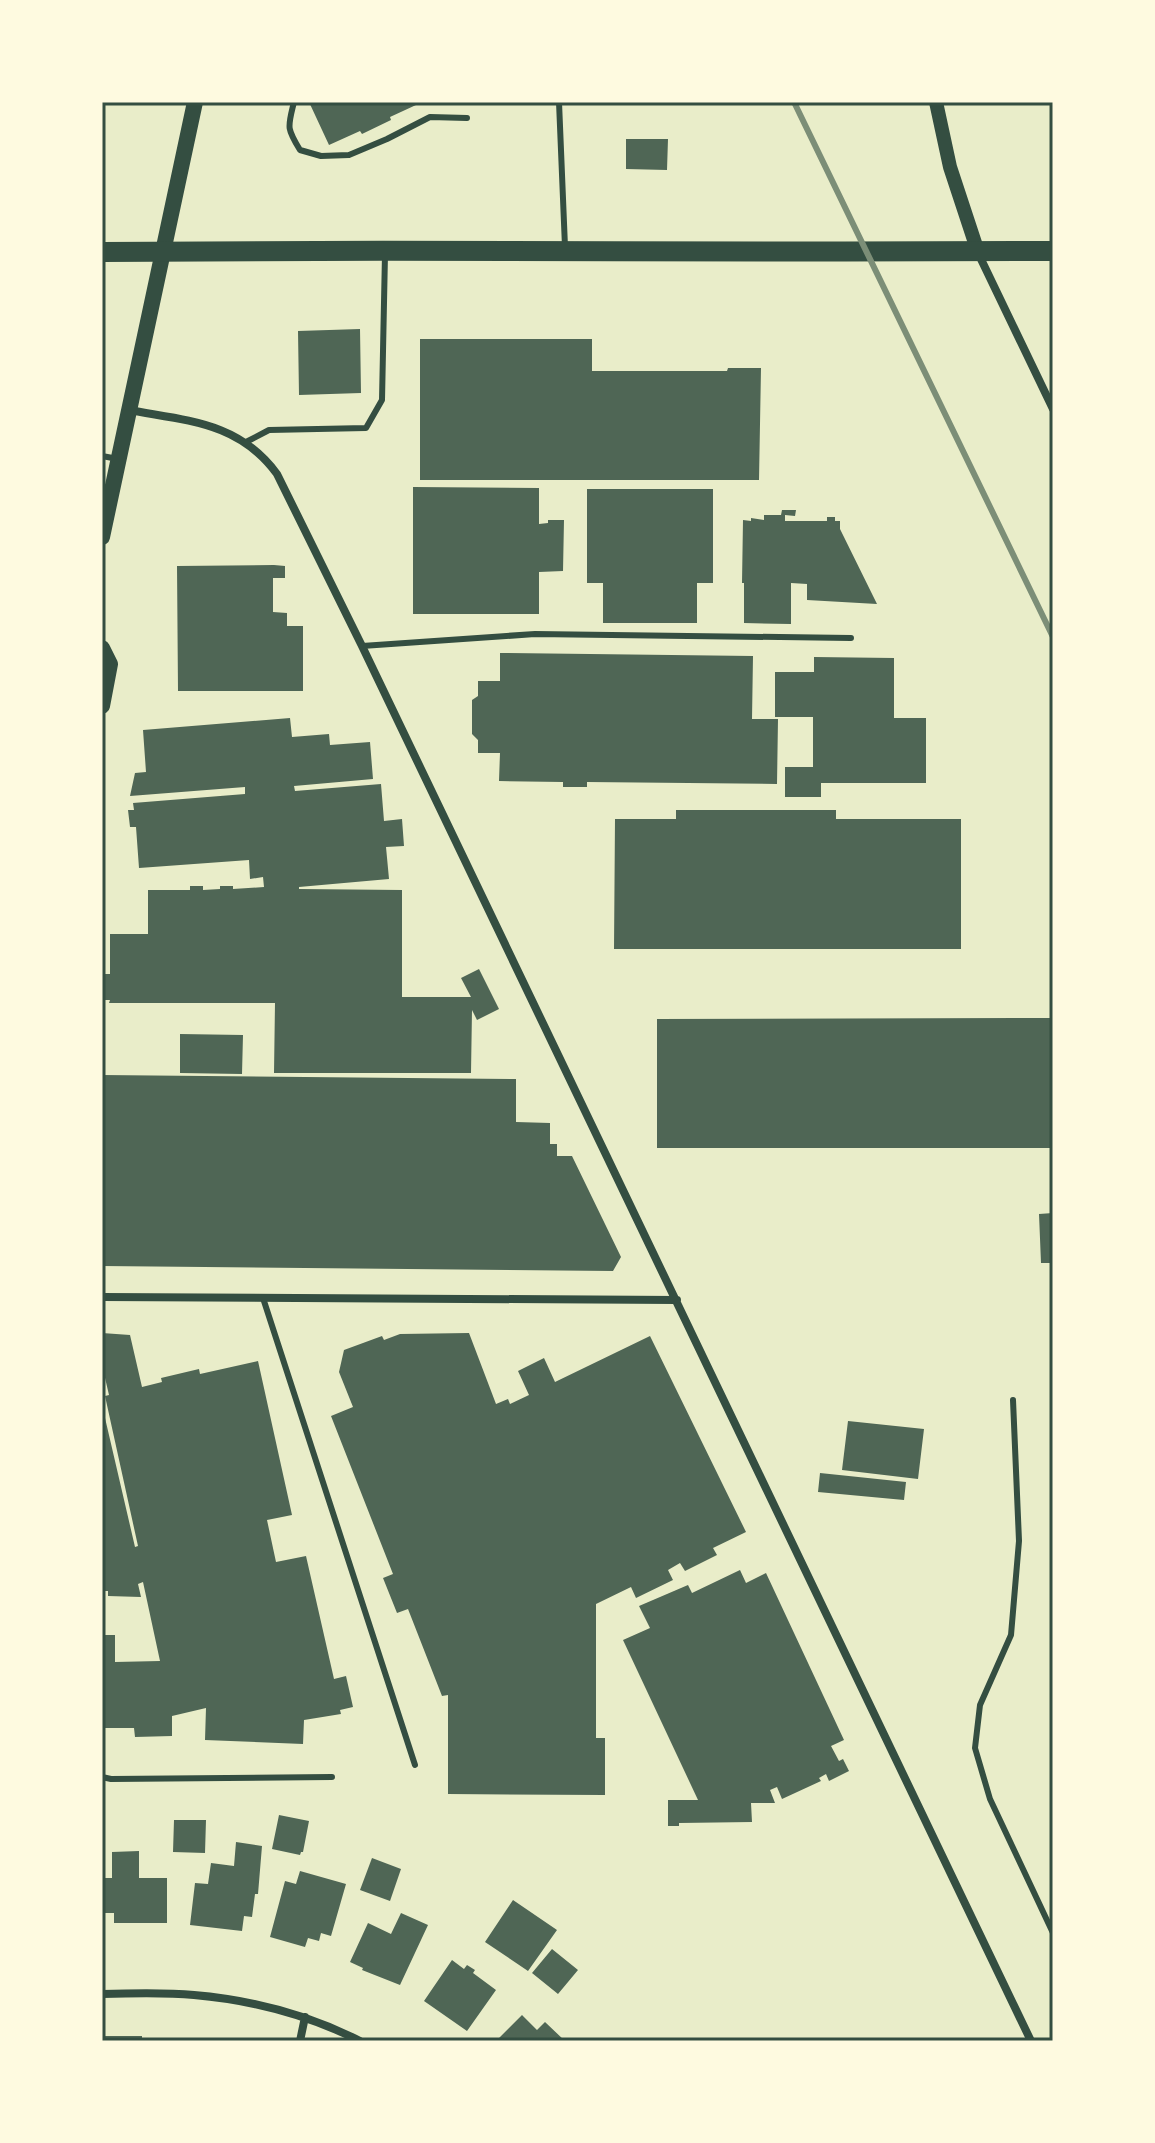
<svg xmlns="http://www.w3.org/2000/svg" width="1155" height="2143" viewBox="0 0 1155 2143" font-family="Jost,sans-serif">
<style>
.building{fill:#4f6655}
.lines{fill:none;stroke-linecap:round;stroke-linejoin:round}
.service{stroke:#344e41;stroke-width:6}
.minor{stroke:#344e41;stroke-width:8}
.tertiary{stroke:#344e41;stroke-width:14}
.secondary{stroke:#344e41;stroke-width:16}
.primary{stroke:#344e41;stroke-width:20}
.rail{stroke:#7c8e77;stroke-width:6}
.neatline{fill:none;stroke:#344e41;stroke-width:3}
</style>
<rect width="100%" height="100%" fill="#e9edc9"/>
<path class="building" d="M309,102h106l1,3 -26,12 1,3 -29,14 -2,-3 -31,14z
M626,139h42l-1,31 -41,-1z
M360,329l1,64 -62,2 -1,-64z
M420,339h172v32h135l1,-3h33l-2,112h-339z
M413,487l126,1v36l9,-1v-3h16l-1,51 -24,1v42h-126z
M587,489h126v94h-16v40h-94v-40h-16z
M782,510h14l-1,6 -10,-1v6h42v-4h8v4h5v8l37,75 -70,-4v-16l-16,-1v41l-47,-1v-40h-2l1,-63 8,1v-3l13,2v-5h17z
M274,565l11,1v12h-12v34l14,1v13h16v65h-125l-1,-125z
M500,653l253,3 -1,63h26l-1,65 -190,-2v5h-24v-5l-64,-1 1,-28h-22v-13l-6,-6v-34l6,-4v-15h22z
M814,657l80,1v60h32v65h-105v14h-36v-30h28v-50h-38v-45h39z
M290,718l2,19 37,-3 1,11 40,-3 3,37 -79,7 1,5 86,-7 3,37 18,-2 2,27 -18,1 3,32 -90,8v2l103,1v107h69l-10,-19 18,-9 20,40 -22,11 -5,-10 -1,63h-197l1,-70h-166l1,-3h-8v-26h8v-40h38v-44h42v-4h13v4l17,-1v-3h13v3l31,-2 -1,-10 -13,2 -1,-19 -110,8 -3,-41h-6l-2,-17h6l-1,-7 112,-9v-7l-115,9 5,-23 11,-1 -3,-42z
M676,810h160v9h125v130h-347l1,-130h61z
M1053,1018v130h-396v-129z
M180,1034l63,1 -1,39 -62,-1z
M102,1075l414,4v43l34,1v21h7v12h15l49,101 -8,14 -511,-5z
M1053,1213v50h-12l-2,-49z
M102,1333l28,2 12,52 20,-5 -1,-4 38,-9 1,5 58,-13 34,154 -25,5 9,42 30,-6 28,123 12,-3 7,31 -13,3 1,4 -37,6 -1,24 -98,-4 1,-32 -34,8v20l-37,1 -1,-9h-32v-93h13v27l45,-1 -17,-79 -5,2 3,13 -33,-1v-5h-6v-186l33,142 3,-1 -33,-150 4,-1 -7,-30z
M469,1333l27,71 12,-5 2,5 19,-9 -11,-24 26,-13 11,24 95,-46 96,196 -33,16 4,7 -32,16 -5,-8 -12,7 5,10 -37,18 -5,-11 -35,17v134h9v57l-157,-1v-99l-6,1 -34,-87 -11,4 -14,-35 10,-4 -62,-158 22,-9 -14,-35 5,-22 38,-14 2,4 16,-6z
M848,1421l76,8 -6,50 -76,-9z
M820,1473l86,9 -2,18 -86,-8z
M740,1570l6,13 20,-10 78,167 -13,6 8,15 4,-2 6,12 -20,10 -3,-7 -7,4 2,3 -39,18 -5,-12 -7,3 5,13h-24l1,19 -73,1v3h-11v-26h30l-75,-160 27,-12 -11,-22 49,-21 4,8z
M279,1815l30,6 -6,31h-2l-1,3 -28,-6z
M174,1820h32l-1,33 -32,-1z
M236,1842l26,4 -4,48h-3l-3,23 -8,-1 -2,15 -52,-6 5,-42 13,1 3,-21 23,3z
M139,1851v27h28v45h-53v-10h-12v-35h10v-26z
M372,1858l29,11 -11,32 -30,-11z
M300,1871l46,13 -15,52 -10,-3 -2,8 -11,-3 -3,9 -35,-10 15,-56 11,3z
M513,1900l44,30 -29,41 -43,-29z
M401,1913l27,12 -28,60 -38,-15 1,-2 -13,-6 18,-39 23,11z
M552,1949l26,21 -20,24 -26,-21z
M452,1960l12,9 3,-4 8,5 -2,3 23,17 -29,41 -43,-30z
M522,2015l15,15 8,-8 20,19h-69z
M104,2036h38v5h-39z"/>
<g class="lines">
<path class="service" d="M294,102c-6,25 -8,25 6,48l21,6 28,-1 38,-16 43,-22 37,1
M559,102l6,145
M246,442l23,-12 97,-2 16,-28 3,-146
M102,456l16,3
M362,646l173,-12 316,4
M263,1298l152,467
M1013,1400l6,141 -8,94 -31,70 -5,43 15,51 63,134
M102,1777l9,2 221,-2"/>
<path class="minor" d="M979,255l74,154
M129,410c59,11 110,12 148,64l85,172 669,1395
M102,1297l575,3
M102,1994c31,-1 62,-2 92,1 57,5 115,20 166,46
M300,2041l5,-24"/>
<path class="tertiary" d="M936,102l14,65 28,85"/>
<path class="secondary" d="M102,537l93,-435
M102,648l8,16 -8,42"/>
<path class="primary" d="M102,252c317,-3 634,1 951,-1"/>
<path class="rail" d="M794,102l259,535"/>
</g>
<rect width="1155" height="2143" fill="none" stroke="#fefae0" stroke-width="208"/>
<rect x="104" y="104" width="947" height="1935" class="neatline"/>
</svg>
